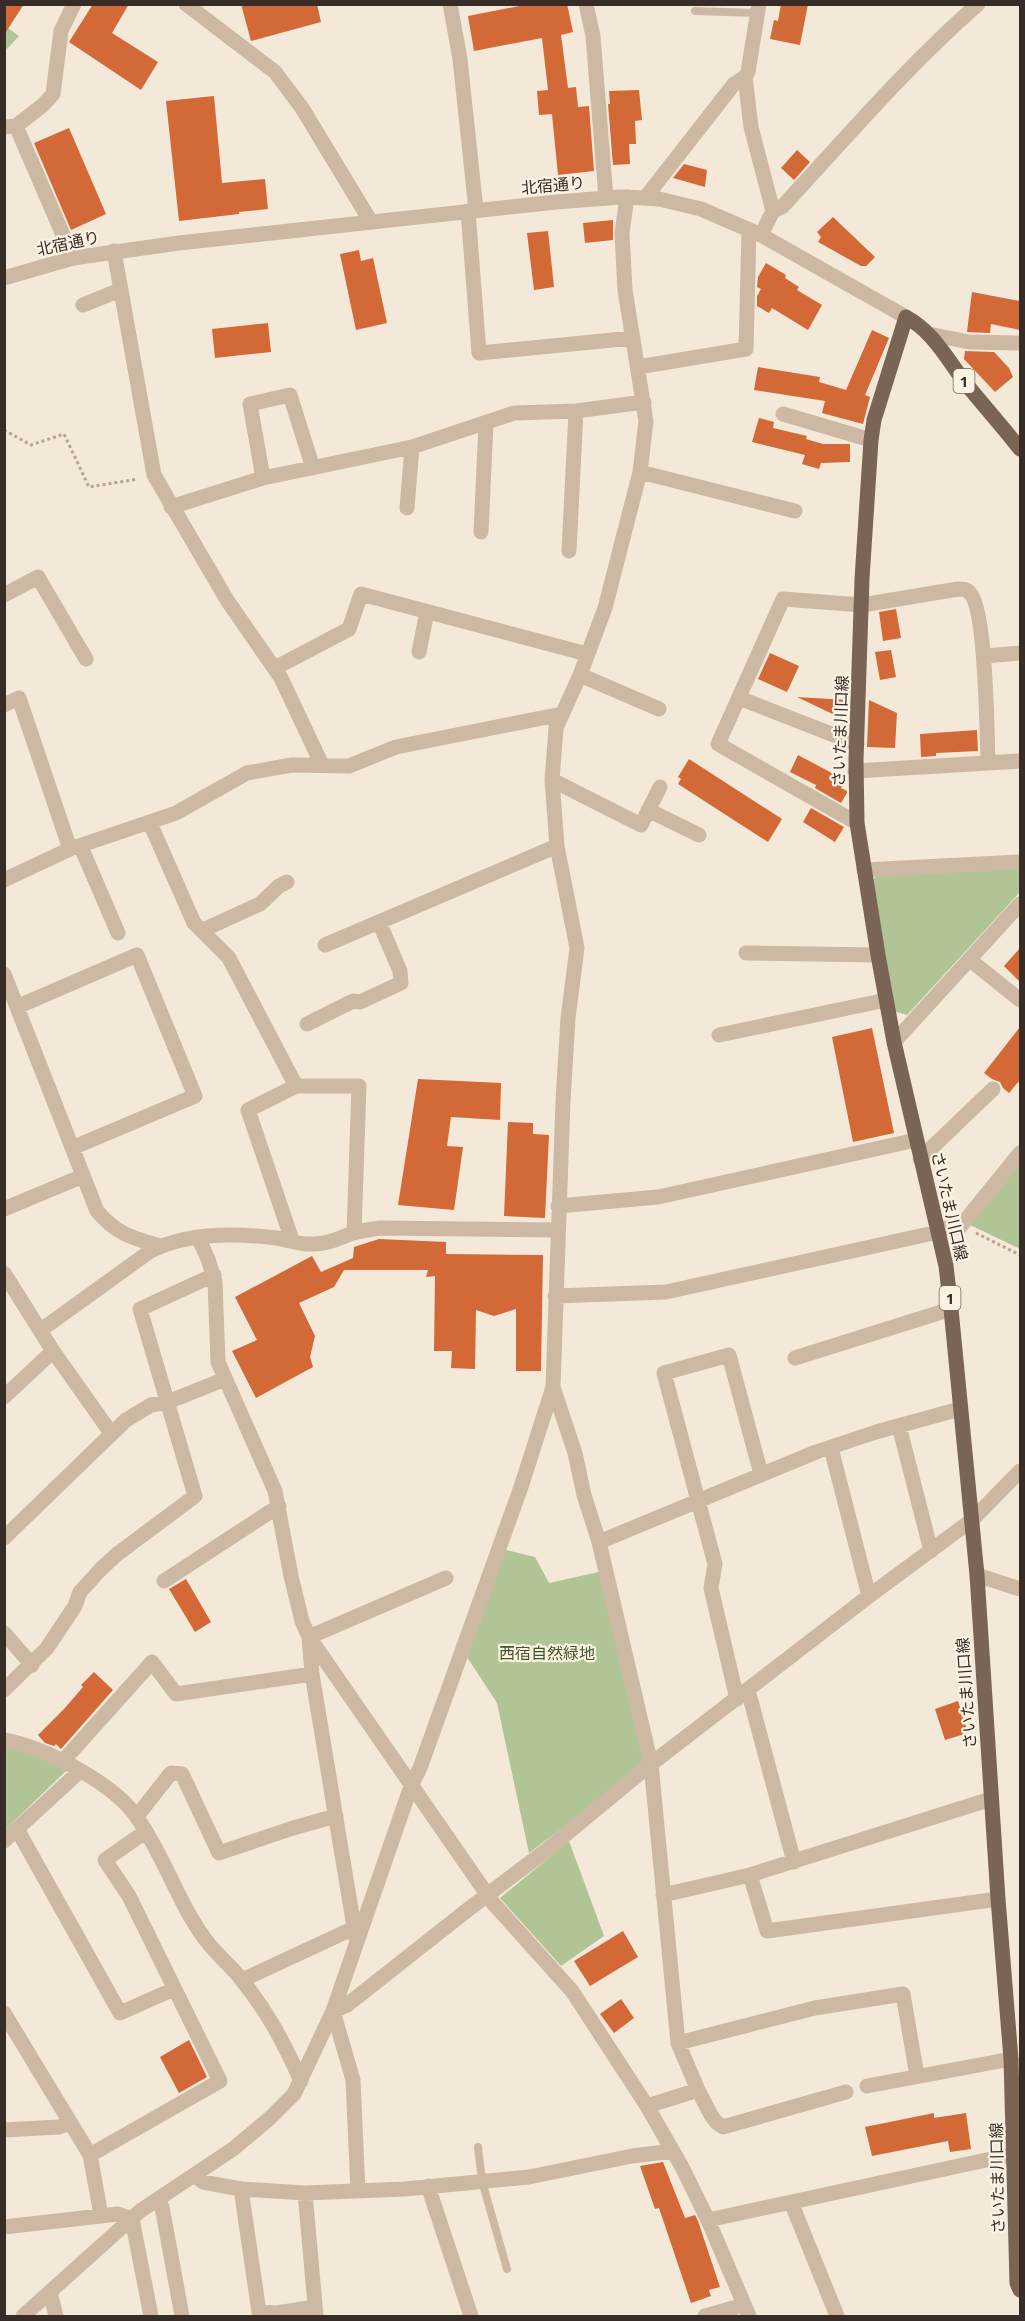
<svg xmlns="http://www.w3.org/2000/svg" width="1025" height="2321" viewBox="0 0 1025 2321" font-family="'Noto Sans','Noto Sans JP',sans-serif">
<style>
.green{fill:#b1c496}
.building{fill:#d26937}
.lines{fill:none;stroke-linecap:round;stroke-linejoin:round}
.path{stroke:#b9a38d;stroke-width:3;stroke-dasharray:3 3;stroke-linecap:butt}
.service{stroke:#cdb9a3;stroke-width:8}
.minor{stroke:#cdb9a3;stroke-width:15}
.tertiary{stroke:#cdb9a3;stroke-width:15}
.primary{stroke:#7a6455;stroke-width:15}
.labels{text-anchor:middle;dominant-baseline:central;stroke-width:4.5;stroke-linejoin:round;paint-order:stroke}
.shield{fill:#fbf2e4;stroke:#72675f;stroke-width:1.5}
.shield-label{font-size:15px;font-weight:bold;fill:#372c26}
.street-label{font-size:16px;fill:#372c26;stroke:#fbf2e4}
.park-label{font-size:16px;fill:#425727;stroke:#fbf2e4}
</style>
<rect width="100%" height="100%" fill="#f4e9d8"/>
<path class="green" d="M5,26l14,10 -14,15z
M1020,867v25l-113,123 -13,-4 -22,-130 6,-7z
M1020,1162v87l-52,-25z
M502,1549l33,8 14,26 50,-11 45,189 -3,8 -112,84 -32,-150 -30,-46z
M5,1745l28,7 34,18 -62,60z
M569,1841l35,95 -43,30 -61,-68z"/>
<path class="building" d="M4,4h20l-20,31z
M93,4h36l-17,29 46,29 -17,28 -72,-48z
M241,4h76l4,18 -70,19z
M530,4h37l6,28 -12,3 7,53 8,-1 2,20 11,-1 5,65 -36,4 -6,-61 -13,1 -2,-24 11,-1 -6,-52 -68,13 -6,-35z
M781,4h27l-8,41 -30,-6 4,-19 4,1z
M639,90l3,30 -7,1 1,23h-7l1,20 -17,1 -5,-61h2l-1,-13z
M214,96l8,87 43,-4 3,30 -29,3v2l-60,7 -13,-120z
M69,128l37,86 -35,16 -37,-87z
M797,150l13,12 -16,18 -13,-12z
M684,164l23,6 -2,17 -32,-9z
M833,217l42,40 -9,9h-5l-43,-24 3,-5 -4,-5z
M613,220v20l-28,3 -2,-20z
M548,231l6,56 -20,3 -7,-57z
M359,250l2,11 12,-3 14,65 -31,7 -16,-76z
M766,263l20,12 -1,3 14,9 -2,3 25,15 -14,25 -36,-22 -3,5 -12,-7v-10l4,-7 -4,-2 1,-10z
M972,292l48,9v29l-29,-6 -1,9 -23,-1z
M268,323l3,29 -56,6 -3,-29z
M872,330l17,8 -24,57 5,2 -7,27 -41,-11 3,-12 -71,-11 4,-23 62,10 -1,5 27,8z
M965,351l29,1 15,16 4,9 -18,15 -31,-33z
M759,418l15,4 -1,6 34,8 -1,3 17,5h27v18l-29,1 -2,6 -17,-5 3,-9 -53,-13z
M896,609l5,29 -18,3 -4,-29z
M891,650l5,27 -16,3 -5,-28z
M770,653l29,13 -12,26 -29,-13z
M797,697l51,3v3l-7,15z
M869,700l28,13 -2,35 -28,-1z
M977,730l1,21 -42,2v3l-15,1 -1,-23z
M798,755l47,25 -4,8 6,3v2l-6,10 -26,-15 1,-3 -26,-13z
M689,759l93,60 -14,23 -90,-58 3,-5 -3,-2z
M811,808l33,19 -9,15 -32,-20z
M1020,948v34l-16,-16z
M1020,1027v53l-11,13 -6,-5 -3,-6 -8,-3 -8,-6z
M872,1028l22,105 -41,9 -21,-105z
M418,1079l83,4 -1,37 -49,-3 -4,29 16,1 -9,63 -56,-5z
M508,1122l25,1v11l16,1 -4,83 -41,-2z
M379,1239l67,3v12l97,1 -2,116h-25v-62l-22,7 -18,-6 -1,59 -24,-1 1,-17h-18l1,-75 -9,1 2,-7h-84l-10,17 -35,16 16,33 -5,21 3,10 -57,31 -24,-47 25,-11 -22,-43 77,-41 9,16 32,-14 1,-11z
M186,1579l25,43 -16,10 -26,-43z
M94,1672l19,18 -52,59 -5,-5 -2,2 -9,-3 -7,-8 26,-26 19,-22 -2,-2z
M958,1701l10,32 -23,7 -10,-31z
M623,1931l15,26 -48,29 -16,-25z
M621,1999l13,19 -20,15 -14,-19z
M189,2040l18,37 -28,16 -19,-36z
M934,2113v5l32,-5 5,36 -21,3 -2,-11 -76,15 -7,-29z
M663,2162l22,56 10,-3 3,6 22,66 -11,3 2,6 -20,7 -32,-95 -4,1 -15,-43z"/>
<g class="lines">
<path class="path" d="M4,430l27,15 33,-11 25,53 49,-8
M976,1233l44,22"/>
<path class="service" d="M695,11l62,2
M478,2147l4,34 25,88"/>
<path class="minor" d="M186,4l89,68 27,36 69,114
M450,4l10,55 16,151
M586,4l7,32 13,162
M759,4l-11,68 -3,5 6,50 22,84 -12,24
M16,126l27,-21 10,-11 8,-63 13,-27
M4,127l12,-1 57,132
M627,197l-5,36 3,57 21,131 -6,51 -35,136 -25,67 -24,53 -4,52 5,66 20,102 -9,70 -5,83 -10,286 22,66 9,42 15,47 52,222 27,279 20,47 13,25 5,7 7,5 123,-35
M645,198l89,-114 11,-7
M468,211l11,142 154,-15
M773,211l9,-4c64,-69 125,-141 196,-203
M114,251l40,224 73,125 54,78 41,87
M83,305l37,-15
M929,334l40,8 51,1
M638,367l108,-18 3,-119
M783,414l88,26
M640,472l155,39
M263,478l-13,-74 40,-9 23,73
M171,507l92,-29 149,-31 102,-34 62,-2 68,-9
M407,508l5,-61
M481,532l5,-109
M569,551l7,-140
M4,595l34,-18 48,82
M419,652l8,-40
M984,656l36,-3
M275,668l74,-39 12,-35 226,60
M580,675l79,34
M739,698l118,46
M4,705l15,-7 51,151
M855,771l165,-10
M552,780l89,45 19,-38
M648,810l51,25
M150,823l44,100 35,35 67,128
M857,823l-139,-79 65,-145 79,6 96,-16c5,0 9,0 12,4 16,16 17,141 18,169
M81,847l37,86
M864,870l156,-8
M4,880l66,-31 106,-36 71,-40 45,-8 57,1 47,-19 166,-33
M203,930l57,-26 19,-18 8,-4
M325,945l54,-23
M746,953l132,2
M970,960l50,40
M4,974l93,237c19,23 36,27 63,35
M19,1006l118,-51 58,141 -123,52
M307,1024l46,-23 7,1 41,-19 -1,-12 -21,-49 178,-76
M719,1035l167,-35
M894,1042l126,-138
M920,1159l73,-70
M558,1206l100,-9 258,-57
M4,1209l79,-33
M937,1229l23,-2 60,-74
M198,1237l10,22 7,23 3,80 57,129 16,85 11,45 7,16 3,37 44,265
M292,1240l-44,-130 48,-24h63l-5,147
M4,1273l49,78 58,82
M555,1296l111,-4 272,-60
M41,1330l108,-78c37,-20 87,-19 128,-14 12,2 24,7 36,6 15,0 26,-6 40,-11 9,-2 18,-4 27,-5l177,2
M795,1358l156,-49
M4,1397l49,-46
M899,1426l32,125
M831,1448l38,148
M4,1538l122,-118 25,-15 17,-3 57,-23
M599,1542l217,-90 60,-20 84,-23
M977,1575l43,14
M446,1578l-137,59 184,266 79,88 75,115 35,61 26,53 41,96
M164,1581l115,-75
M4,1633l28,32
M4,1690l43,-42 28,-42 5,-14 21,-23 15,-14 79,-59 -55,-187 74,-34
M748,1690l46,172
M737,1699l-26,-111 4,-24 -51,-191 65,-18 32,119
M4,1740c40,7 109,43 132,76 27,37 42,87 69,123 11,15 25,26 36,40 27,33 43,64 60,102
M63,1761l89,-99 24,32 136,-20
M137,1816l34,-43 11,1 37,79 74,-25 43,-12
M17,1829l103,184 54,-24
M4,1841l76,-70
M750,1875l17,56 231,-32
M663,1895l87,-20 241,-76
M242,1980l112,-52
M4,2013l86,142 11,60
M678,2043l137,-35 88,-14 14,82
M867,2086l144,-27
M647,2106l51,-16
M4,2130l55,-3 11,-4
M90,2155l130,-74 -91,-185 -24,-36 40,-28
M195,2176l8,6 38,7 64,4 100,-4 124,-12 103,-21 41,-5
M428,2186l43,130
M241,2189l18,123 18,1 38,-6
M358,2191l-5,-111 -20,-69 78,-225 9,-18 101,-281 32,-100
M305,2193l11,123
M158,2200l4,7 20,109
M791,2202l46,114
M708,2220l306,-66
M4,2227l114,-13 14,5 19,97
M50,2292l6,24
M23,2316l117,-105 93,-62 37,-31 24,-24 39,-83 14,-6 123,-97 78,-59 103,-85 218,-168 103,-76 48,-49
M705,2316l39,-11"/>
<path class="tertiary" d="M4,278l69,-20 106,-15 377,-41 64,-5 25,1 14,1 42,10 60,26 145,82"/>
<path class="primary" d="M1020,449c-17,-22 -36,-43 -53,-64 -19,-24 -33,-53 -61,-68l-32,103 -3,20 -9,139 -6,181 1,63 21,132 16,87 52,224 5,43 26,266 21,324 13,160 6,224 3,7"/>
</g>
<g class="labels">
<g class="shield">
<rect x="953.5" y="369" width="21" height="24" rx="4.5"/>
<rect x="939.5" y="1286" width="21" height="24" rx="4.5"/>
</g>
<g class="shield-label">
<text x="964" y="381">1</text>
<text x="950" y="1298">1</text>
</g>
<g class="street-label">
<text transform="translate(553 185) rotate(-5)">北宿通り</text>
<text transform="translate(68 243) rotate(-12)">北宿通り</text>
<text transform="translate(840 731) rotate(-88)">さいたま川口線</text>
<text transform="translate(950 1206) rotate(77)">さいたま川口線</text>
<text transform="translate(966 1693) rotate(-94)">さいたま川口線</text>
<text transform="translate(997 2178) rotate(-91)">さいたま川口線</text>
</g>
<g class="park-label">
<text x="547" y="1653">西宿自然緑地</text>
</g>
</g>
<rect width="1025" height="2321" fill="none" stroke="#372c26" stroke-width="12"/>
</svg>
